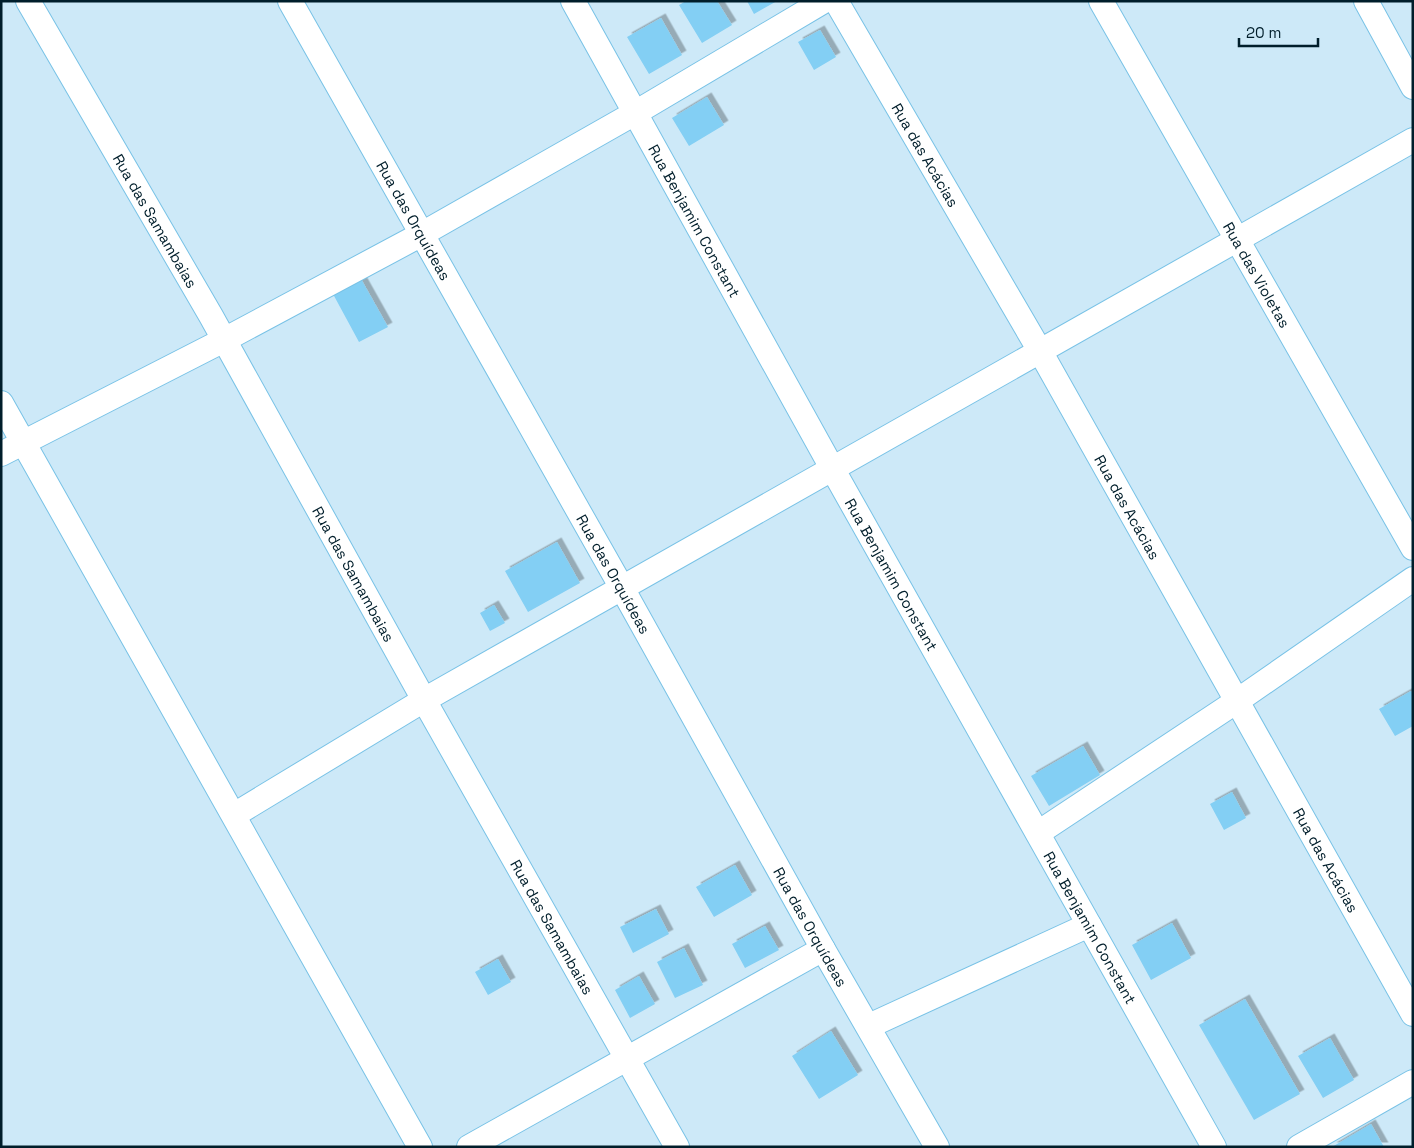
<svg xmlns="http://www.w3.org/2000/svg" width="1414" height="1148" viewBox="0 0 1414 1148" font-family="'Space Grotesk',sans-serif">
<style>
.building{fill:#83cff4;filter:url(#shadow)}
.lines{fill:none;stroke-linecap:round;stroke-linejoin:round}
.street-casing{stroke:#78c2e6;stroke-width:26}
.street{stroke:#fff;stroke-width:24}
.labels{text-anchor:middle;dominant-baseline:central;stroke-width:4;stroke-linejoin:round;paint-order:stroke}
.street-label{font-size:15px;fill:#001e2b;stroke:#cde9f8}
</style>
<defs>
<filter id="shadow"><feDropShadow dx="4.5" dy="-4.5" stdDeviation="0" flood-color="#0004"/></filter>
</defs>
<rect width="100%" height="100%" fill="#cde9f8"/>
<path class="building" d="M686,1h31l15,24 -30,18 -23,-38z
M747,1h30l-23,13z
M661,18l21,37 -33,19 -22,-37z
M820,30l16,27 -22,13 -16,-28z
M707,97l17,28 -35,21 -17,-28z
M361,279l27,48 -29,15 -26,-48z
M557,542l23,41 -52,29 -23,-41z
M494,605l11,18 -15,8 -10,-18z
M1411,691l2,3v32l-18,10 -16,-27z
M1083,746l17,29 -51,31 -18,-30z
M1232,792l14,26 -22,12 -14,-26z
M735,865l17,30 -38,22 -18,-30z
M656,909l13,25 -36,19 -13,-26z
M1172,923l19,35 -40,22 -19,-35z
M765,926l14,24 -34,18 -13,-24z
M684,948l19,37 -28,13 -18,-36z
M498,959l13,23 -23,13 -13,-23z
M639,976l16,28 -25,14 -15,-28z
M1245,999l55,95 -46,26 -55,-95z
M831,1031l27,44 -39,24 -27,-43z
M1330,1038l24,42 -31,18 -25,-42z
M1371,1124l13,23h-52z"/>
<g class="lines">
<defs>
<g id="street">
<path id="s1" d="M28,1l183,315 213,384 253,447"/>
<path id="s2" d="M290,1l332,587 201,361 114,198"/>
<path id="s3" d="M573,1l259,467 382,679"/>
<path id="s4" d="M836,1l204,350 373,663"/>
<path id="s5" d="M1101,1l312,547"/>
<path d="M1366,1l47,86"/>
<path d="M1,403l419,744"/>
<path d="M1,454l223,-114 198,-106 213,-121 189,-112"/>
<path d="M234,815l190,-115 989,-560"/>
<path d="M1038,833l199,-132 176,-122"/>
<path d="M869,1026l220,-101"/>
<path d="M469,1147l354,-198"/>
<path d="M1299,1147l114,-65"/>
</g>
</defs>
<use href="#street" class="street-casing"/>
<use href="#street" class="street"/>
</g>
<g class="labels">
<g class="street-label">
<text stroke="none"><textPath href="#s4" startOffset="178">Rua das Acácias</textPath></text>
<text stroke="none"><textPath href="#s1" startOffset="254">Rua das Samambaias</textPath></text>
<text stroke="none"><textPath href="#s2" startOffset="252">Rua das Orquídeas</textPath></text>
<text stroke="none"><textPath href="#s3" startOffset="251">Rua Benjamim Constant</textPath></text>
<text stroke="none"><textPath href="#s5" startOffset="315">Rua das Violetas</textPath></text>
<text stroke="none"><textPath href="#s4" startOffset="584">Rua das Acácias</textPath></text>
<text stroke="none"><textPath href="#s1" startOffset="659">Rua das Samambaias</textPath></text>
<text stroke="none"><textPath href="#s2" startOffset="658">Rua das Orquídeas</textPath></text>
<text stroke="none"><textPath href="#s3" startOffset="656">Rua Benjamim Constant</textPath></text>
<text stroke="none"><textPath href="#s4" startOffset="989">Rua das Acácias</textPath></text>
<text stroke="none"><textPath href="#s1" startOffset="1064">Rua das Samambaias</textPath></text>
<text stroke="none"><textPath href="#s2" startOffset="1062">Rua das Orquídeas</textPath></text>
<text stroke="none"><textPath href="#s3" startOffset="1061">Rua Benjamim Constant</textPath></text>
</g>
</g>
<rect width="1414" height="1148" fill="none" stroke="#001e2b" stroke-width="5"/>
<path d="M1239 38v8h79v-8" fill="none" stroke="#001e2b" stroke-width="2.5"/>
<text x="1246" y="38" font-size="15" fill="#001e2b" stroke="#cde9f8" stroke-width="4" paint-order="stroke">20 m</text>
</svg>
